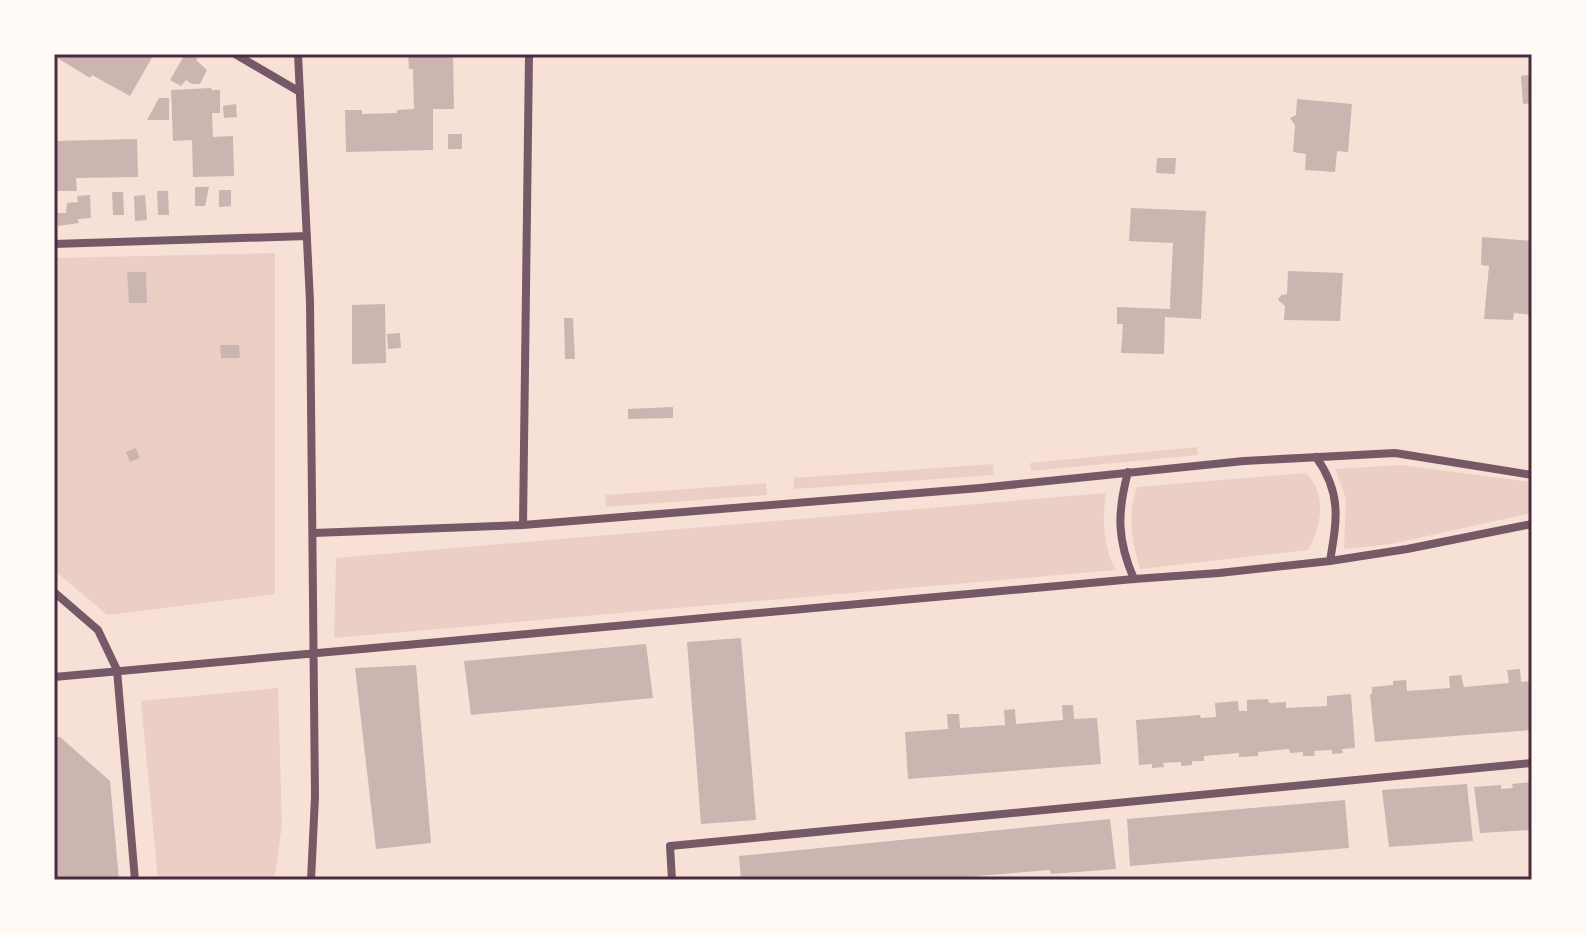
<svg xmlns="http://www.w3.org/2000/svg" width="1586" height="934" viewBox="0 0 1586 934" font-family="Overpass,sans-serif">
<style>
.green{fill:#ebcfc5}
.building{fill:#ccb4b1}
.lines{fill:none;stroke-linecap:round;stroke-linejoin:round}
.minor{stroke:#755966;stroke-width:8}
.neatline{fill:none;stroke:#4a2c40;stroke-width:3}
</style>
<rect width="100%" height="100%" fill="#f7e1d7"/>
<path class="green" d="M275,253v341l-168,21 -53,-45v-312z
M1197,447l1,8 -167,16 -1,-8z
M993,464l1,11 -200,14v-11z
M1401,465l131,17v31l-141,31 -47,5 2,-50 -11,-30z
M1306,473c22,21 15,54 2,77l-168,19c-8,-27 -13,-55 -3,-82z
M766,483l1,12 -161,12 -1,-12z
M1106,493c-4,24 -3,56 10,77l-782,68 2,-80z
M278,688l4,137 -8,55h-116l-17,-179z"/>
<path class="building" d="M54,54h95l4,2 -23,40 -38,-21 -2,3 -36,-22z
M185,54l13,4 -2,2 11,10 -7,14h-8l-6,-4 -5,6 -11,-6z
M408,54h45l1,55h-21v41l-87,2 -1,-42h17v4l35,-1v-3l17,-1 -1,-40h-4z
M1532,74v29l-9,1 -2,-28z
M211,88l1,2h8v23h-8l1,24 20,-1 1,40 -41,1 -1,-37 -19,1 -2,-51z
M159,98h10v22h-22z
M1297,99l55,5 -4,48 -11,-1 -2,21 -30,-2 1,-16 -13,-2 2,-27 -5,-7 6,-3z
M236,104l1,13 -13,1 -1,-12z
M448,134h14v15h-14z
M137,139l1,38 -62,1 1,13h-23v-50z
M1157,158h19l-1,16 -19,-1z
M195,187h14l-4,19h-10z
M219,190h12v16l-12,1z
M157,191h11l1,24h-11z
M112,192h11l1,23h-11z
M90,195l1,23 -13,1 1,4 -21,3 -1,-13h9l1,-10 11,-1 -1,-6z
M145,195l2,25 -12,1 -1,-25z
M1131,208l75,3 -5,108 -36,-2 -1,37 -43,-1 2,-29h-6v-17l53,2v-7l3,-59 -44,-2z
M1482,237l50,4v74l-18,-2 -1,7 -29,-1 5,-53 -8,-1z
M1288,271l55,2 -3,48 -56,-1 1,-14 -7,-6 3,-5 6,-1z
M127,272h19l1,31h-18z
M385,304l1,59 -34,1v-59z
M564,318h9l2,41h-10z
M400,333l1,15 -13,1 -1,-15z
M220,345h19l1,13h-19z
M673,407v11l-45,1v-10z
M136,448l4,10 -10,4 -4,-10z
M741,638l15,182 -55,4 -14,-182z
M646,644l7,54 -182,17 -7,-54z
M416,665l15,178 -55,6 -21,-181z
M1520,669l1,13 11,-1v49l-157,12 -5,-48h2v-7l21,-2v-4l13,-1 1,11 43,-3 -1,-12 12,-1 3,12 45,-4 -2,-13z
M1351,694l4,54 -13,1 1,4 -11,1v-4l-18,1 1,5h-12v-4l-13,1 -1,-4 -31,3v4l-19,1v-4l-35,3v5h-12v4l-11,1v-4l-18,1 1,4 -12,1v-4l-13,1 -3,-45 64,-5 1,3 15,-1 -1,-14 23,-2 1,10h8v-11l21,-1 1,4 17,-1v6l41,-2v-10z
M1062,705h11l1,14 23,-1 4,46 -193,15 -3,-47 43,-3 -1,-15h12l1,14 45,-3 -1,-15 11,-1 1,15 47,-4z
M54,737h6l50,44 9,99h-65z
M1532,782v48l-52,3 -6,-46 27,-2v4l12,-1 -1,-4z
M1467,784l6,57 -84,6 -7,-57z
M1345,800l4,48 -219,18 -3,-47z
M1110,819l6,50 -65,5 -1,-4 -121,10h-188l-2,-24z"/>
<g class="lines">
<path class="minor" d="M235,54l65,38
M298,54l12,248 5,495 -4,83
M54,244l253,-8
M1316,457c26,36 21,63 14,104
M1128,472c-11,41 -11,68 6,107
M523,525l6,-471
M314,533l209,-8 457,-37 264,-27 151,-8 137,22
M54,592l44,38 19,40 18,210
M54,677l1080,-98 85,-6 111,-12 77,-12 125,-25
M672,880l-2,-34 862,-83"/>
</g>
<rect width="1586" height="934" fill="none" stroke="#fffaf5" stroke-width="112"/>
<rect x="56" y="56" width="1474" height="822" class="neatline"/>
</svg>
